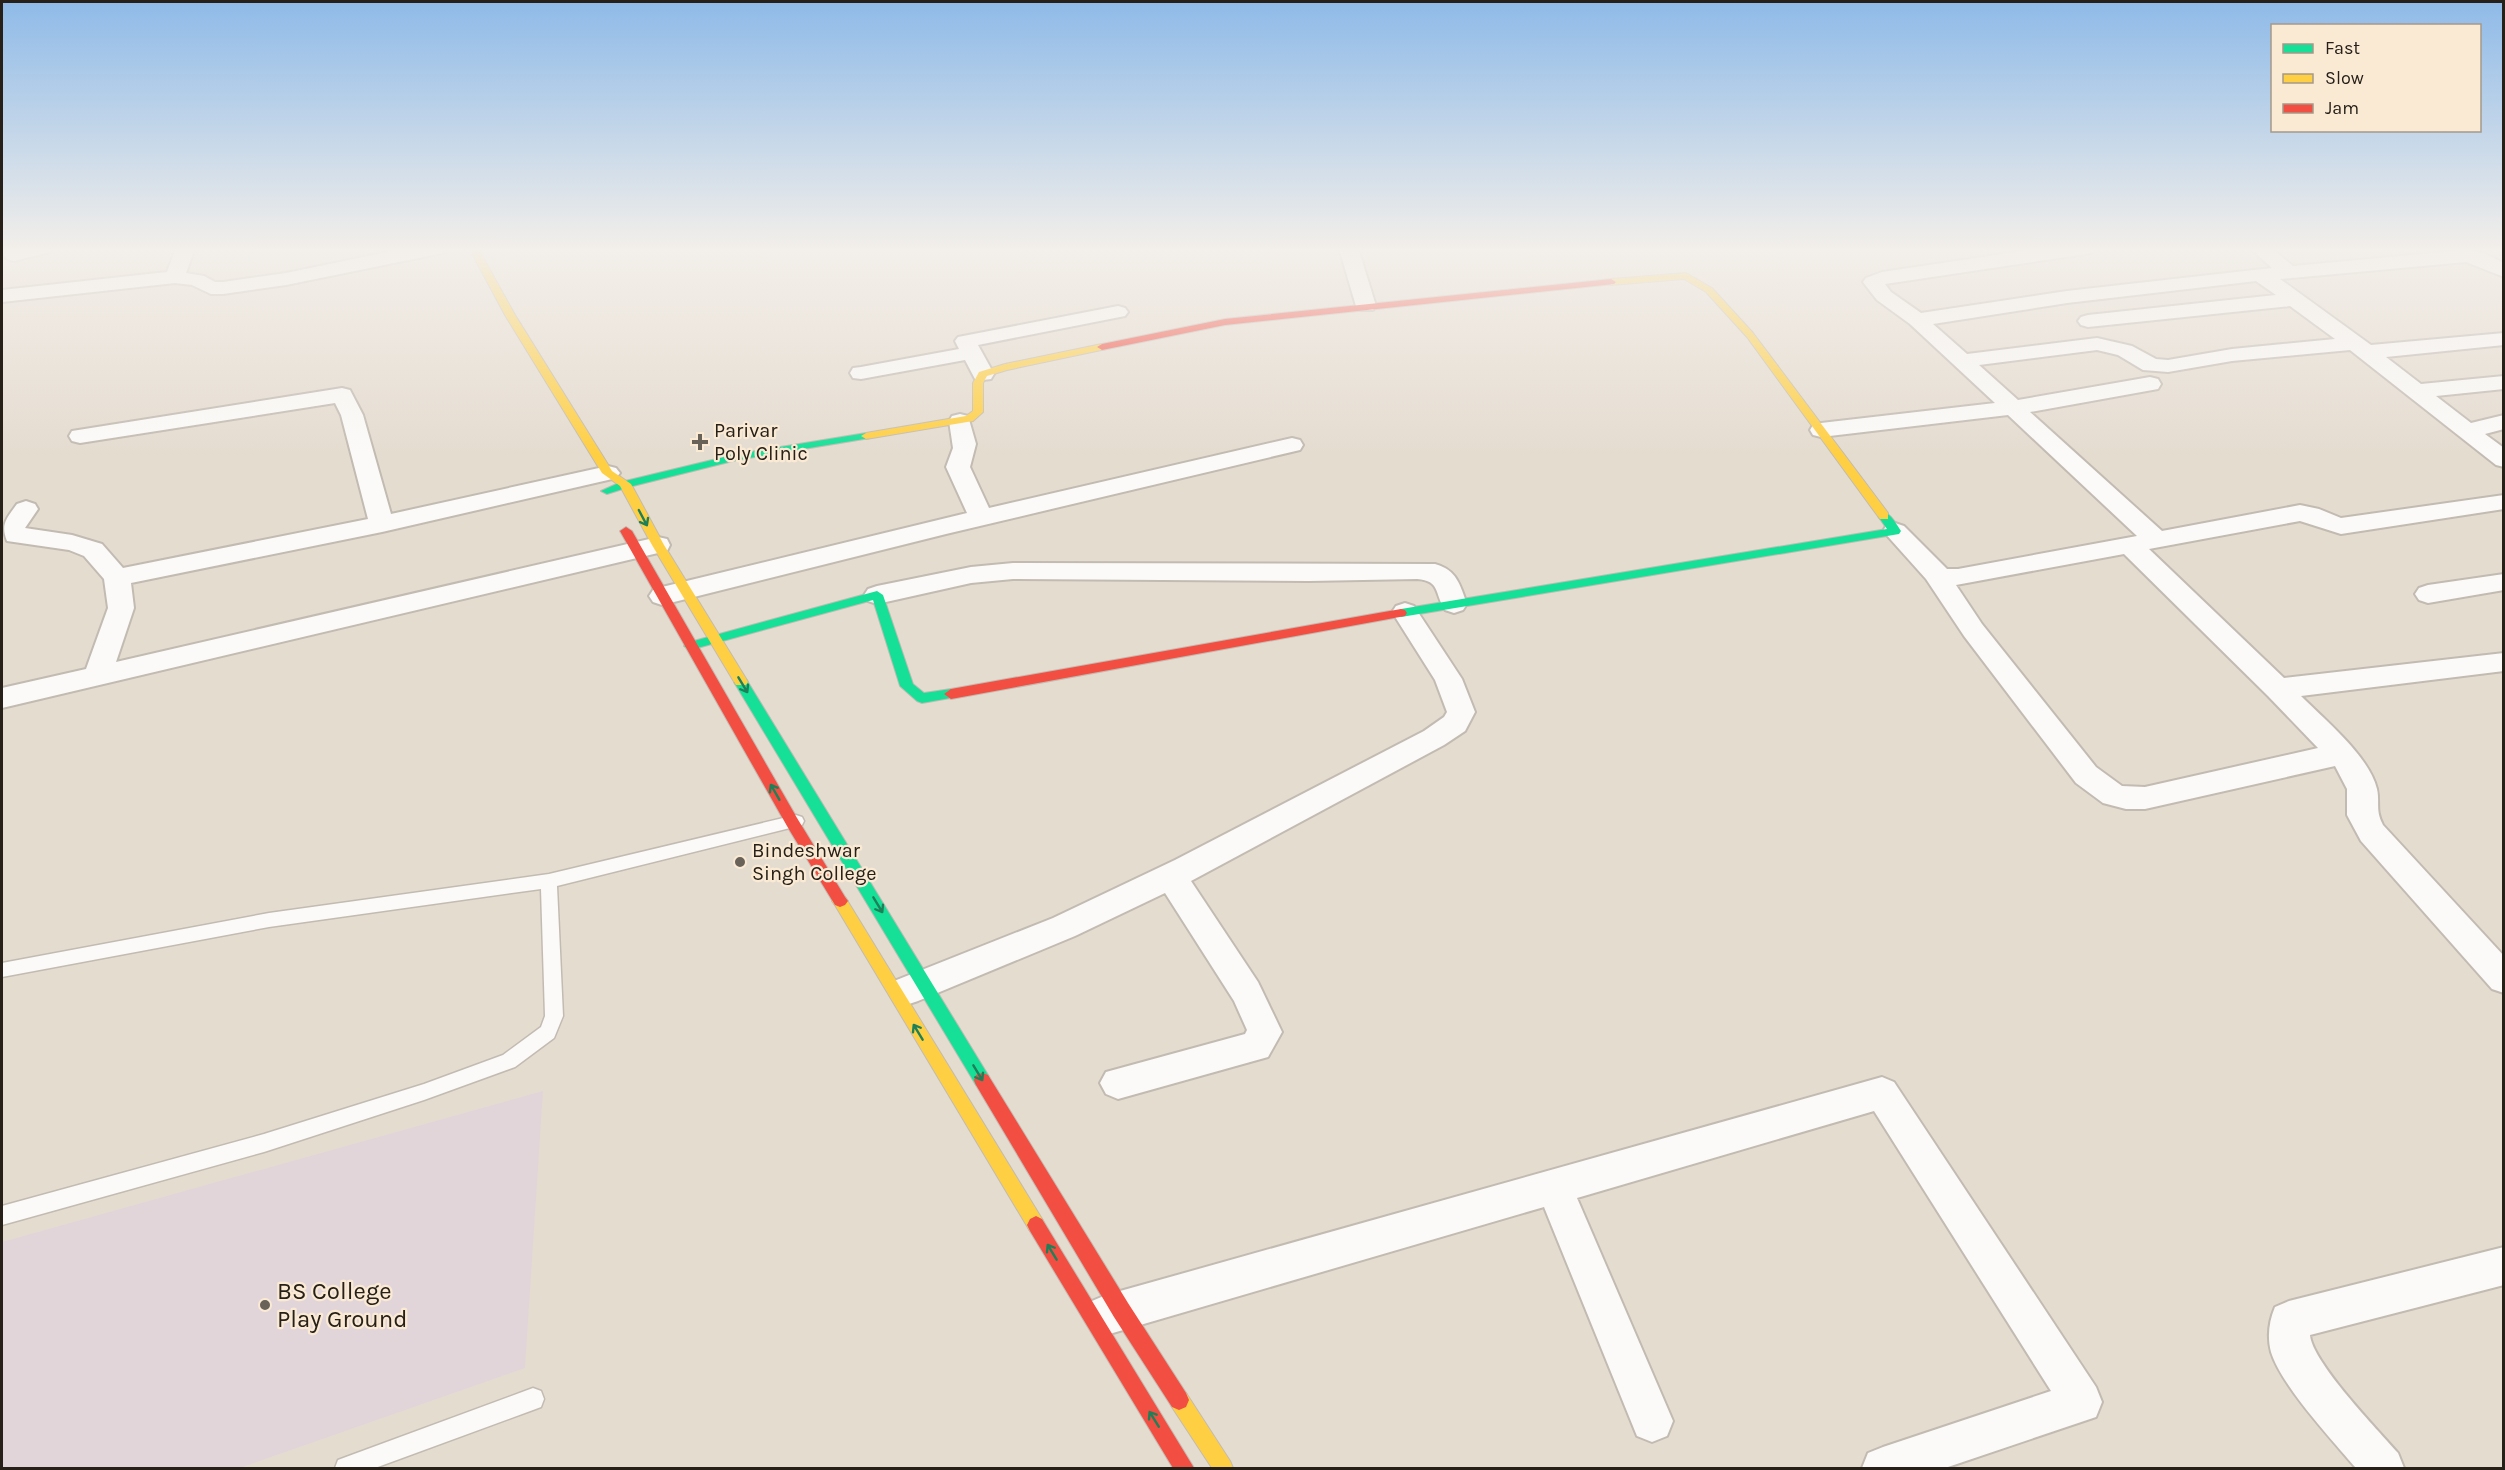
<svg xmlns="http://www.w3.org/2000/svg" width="2505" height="1470" viewBox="0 0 2505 1470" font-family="Karla,sans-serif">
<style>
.education{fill:#e2d5da}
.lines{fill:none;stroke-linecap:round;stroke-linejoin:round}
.lane-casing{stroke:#c2bbb2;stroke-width:3}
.street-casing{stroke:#c2bbb2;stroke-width:4}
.fast-casing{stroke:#c2bbb2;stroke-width:2}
.slow-casing{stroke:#c2bbb2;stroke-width:2}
.jam-casing{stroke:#c2bbb2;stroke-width:2}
.lane{fill:#fbfaf8;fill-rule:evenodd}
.street{fill:#fbfaf8;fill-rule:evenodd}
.fast{fill:#16e098;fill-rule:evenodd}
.slow{fill:#ffcf43;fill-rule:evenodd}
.jam{fill:#f24e42;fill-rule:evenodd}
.oneway{stroke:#1e8058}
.poi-dot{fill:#696258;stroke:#faead4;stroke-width:2}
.labels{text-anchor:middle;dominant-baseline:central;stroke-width:4.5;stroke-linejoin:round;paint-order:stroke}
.poi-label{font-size:20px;fill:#262018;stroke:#faead4;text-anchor:start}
.near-poi-label{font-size:24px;fill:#262018;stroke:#faead4;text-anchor:start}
</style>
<rect width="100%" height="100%" fill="#e5dcd0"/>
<path class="education" d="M543,1091l-18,277 -285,100h-238v-226z"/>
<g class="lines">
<defs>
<path id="lane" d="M796,815l6,2 2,4 -2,4 -245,61 6,130 -9,22 -39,29 -91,33 -160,52 -262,73v-19l262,-72 160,-50 79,-29 38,-28 4,-11 -4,-127 -272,38 -267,50v-14l267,-50 280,-39z
M533,1388l8,3 3,8 -3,8 -8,3 -158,58h-40l3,-8 8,-3z"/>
<path id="street" d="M17,248h35l-2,4 -36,9 -7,-2 -3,-4 3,-4z
M176,248h19l-9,25 18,3 11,6h8l63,-9 121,-25h40l-2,4 -7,2 -152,31 -63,9h-12l-19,-9 -17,-2 -173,19v-12l165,-18z
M1339,248h19l18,58 -3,4h-14l-3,-4z
M2043,248h52l-2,4 -7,2 -201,30 6,8 30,21 146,-22 205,-23 -22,-20h21l22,18 173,-16 17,3 21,10v14l-38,-15 -186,17 91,66 133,-12v12l-118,12 35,27 83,-8v13l-68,7 35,27 33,-8v14l-19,5 19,14v19l-8,-2 -146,-115 -118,11 -64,11 -25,-2 -25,-15 -21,-5 -118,15 39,35 132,-23 8,2 3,5 -3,5 -128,23 132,119 138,-26 19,4 22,9 163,-23v14l-163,25 -41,-13 -151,28 135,129 220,-25v18l-203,25c24,24 68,60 76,93 3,14 -2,21 6,36l121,131v37l-12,-4 -131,-148 -14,-26v-26l-12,-23 -190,43h-19l-23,-6 -27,-20 -112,-147 -38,-57 -43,-48 3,-5 9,-3 9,3 43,43h11l179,-33 -129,-121 -187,22 -8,-2 -3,-5 3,-5 8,-2 174,-20 -85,-79 -33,-24 -14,-18 3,-4 16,-6zM2256,281l20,14 -188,20 -7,2 -3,4 3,4 7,2 202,-21 45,33 -103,10 -64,11 -12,-1 -24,-13 -35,-8 -130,16 -34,-30 134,-21zM2124,554l144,142 50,52 -173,39 -23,-1 -26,-19 -114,-143 -26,-39z
M1118,306l7,2 3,4 -3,4 -147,29 16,29 -3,5 -8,1 -8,-1 -10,-19 -104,19 -8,-1 -3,-5 3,-5 8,-1 98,-18 -4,-8 3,-4z
M342,388l8,2 13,25 28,99 217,-48 8,2 4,5 -4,5 -8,2 -226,52 -251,51 3,25 -18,54 542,-125 9,2 3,6 -3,6 -9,2 -656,155v-20l84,-19 22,-61 -4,-29 -20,-23 -15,-6 -62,-9c-7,-17 0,-23 10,-37l9,-3 9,3 3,5 -13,19 47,7 30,9 21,24 245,-49 -27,-104 -6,-12 -255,40 -8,-2 -3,-5 3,-5z
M960,414l8,2 8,28 -6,23 19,41 303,-70 8,2 3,5 -3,5 -354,84 -284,71 -9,-3 -4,-6 4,-6 9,-3 305,-74 -21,-46 7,-19 -4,-27 3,-5z
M1013,563l422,1c22,6 25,21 32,40l-4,6 -9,3 -9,-3c-11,-17 -4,-29 -28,-31l-108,2 -296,-2 -42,4 -94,21 -9,-3 -4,-6 4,-6 9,-3 94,-19z
M2504,574v16l-76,13 -9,-3 -4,-6 4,-6 9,-3z
M1405,603l9,3 48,73 13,33 -10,19 -21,14 -253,136 67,101 24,50 -14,25 -150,42 -12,-5 -6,-11 6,-11 139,-38 2,-4 -13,-29 -69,-108 -90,43 -157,65 -12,4 -12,-4 -5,-10 5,-10 159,-63 122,-58 249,-129 20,-14 3,-5 -12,-32 -43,-68 4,-6z
M1882,1077l12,5 202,305 6,15 -6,15 -151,51h-83l6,-15 15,-6 168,-56 -177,-280 -297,87 96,223 -6,15 -15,6 -15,-6 -93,-229 -438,128 -14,-6 -6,-14 6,-14 14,-6z
M2504,1247v38l-194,50c2,27 68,95 88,118l6,15h-48c-23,-27 -75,-83 -85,-116 -4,-15 -2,-31 4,-45l14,-6z"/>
<path id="fast" d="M866,433l4,1v4l-133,22 -108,27 -22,7 -6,-3 20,-9 116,-28z
M1884,512c7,2 13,13 17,19l-2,3 -498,83 -6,-4 6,-4 486,-80 -9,-13z
M877,591l6,4 30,89 11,9 27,-4 5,2 2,3 -2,3 -34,6 -5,-2 -17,-15 -27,-86 -183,50 -6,-4 6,-4z
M741,677l5,2 242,396 2,5 -2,5 -6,2 -6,-2 -242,-403z"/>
<path id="slow" d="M469,248h9l37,67 97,156 19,13 33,61 84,137 -2,3h-10l-84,-140 -32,-59 -18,-13 -97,-158z
M1686,273l26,15 41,45 135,180v6h-8l-133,-182 -41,-45 -22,-13 -73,6 -5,-3 5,-3z
M1102,344l4,1v4l-99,21 -20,6 -4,7v29l-10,9 -107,18 -5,-3 5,-3 100,-17 7,-5v-28l6,-11 26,-8z
M840,895l5,2 197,322 3,6 -3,6 -6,3 -6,-3 -195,-326 -3,-4 3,-4z
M1179,1390l7,3 44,68 3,7h-21l-40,-61 -3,-7 3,-7z"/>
<path id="jam" d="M1611,279l5,3 -2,2 -389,41 -123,25 -5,-3 5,-3 123,-25z
M626,527l6,4 165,287 48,79 3,4 -3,4 -5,2 -5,-2 -48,-79 -167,-295z
M1401,609l4,1 2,3 -2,3 -454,83 -7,-5 7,-5z
M982,1073l6,2 140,228 58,90 3,7 -3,7 -7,3 -7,-3 -58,-90 -138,-232 -2,-5 2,-5z
M1036,1216l6,3 152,249h-21l-143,-237 -3,-6 3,-6z"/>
</defs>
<use href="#lane" class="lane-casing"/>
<use href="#street" class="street-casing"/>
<use href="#fast" class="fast-casing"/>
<use href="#slow" class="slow-casing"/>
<use href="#jam" class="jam-casing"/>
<use href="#lane" class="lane"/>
<use href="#street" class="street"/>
<use href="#fast" class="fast"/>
<use href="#slow" class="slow"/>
<use href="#jam" class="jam"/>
</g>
<defs><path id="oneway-shaft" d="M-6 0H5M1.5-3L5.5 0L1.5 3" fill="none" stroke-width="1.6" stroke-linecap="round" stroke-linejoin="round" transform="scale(1.5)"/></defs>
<g class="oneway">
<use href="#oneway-shaft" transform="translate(643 518) rotate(62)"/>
<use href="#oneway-shaft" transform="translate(743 685) rotate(59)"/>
<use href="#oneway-shaft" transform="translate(775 792) rotate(-120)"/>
<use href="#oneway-shaft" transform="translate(878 905) rotate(59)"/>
<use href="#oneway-shaft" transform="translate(918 1032) rotate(-121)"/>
<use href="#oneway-shaft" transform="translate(978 1073) rotate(59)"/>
<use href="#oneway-shaft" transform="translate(1052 1252) rotate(-121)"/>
<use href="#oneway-shaft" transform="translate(1154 1419) rotate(-122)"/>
</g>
<linearGradient id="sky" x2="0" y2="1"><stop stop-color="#8ebae8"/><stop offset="0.55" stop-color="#f3efea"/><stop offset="1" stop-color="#f3efea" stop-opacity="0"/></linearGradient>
<rect width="2505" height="454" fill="url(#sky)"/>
<g class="poi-dot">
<path d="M697 433h6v6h6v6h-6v6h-6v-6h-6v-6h6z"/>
<circle cx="740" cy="862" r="6"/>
<circle cx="265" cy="1305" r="6"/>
</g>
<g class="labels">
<g class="poi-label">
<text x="714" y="430">Parivar<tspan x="714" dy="23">Poly Clinic</tspan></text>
<text x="752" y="850">Bindeshwar<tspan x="752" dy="23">Singh College</tspan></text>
</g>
<g class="near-poi-label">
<text x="277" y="1291">BS College<tspan x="277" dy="28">Play Ground</tspan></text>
</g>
</g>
<rect width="2505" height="1470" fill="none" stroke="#262018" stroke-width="6"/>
<rect x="2271" y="24" width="210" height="108" fill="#faead4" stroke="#a59989" stroke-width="1.5"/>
<rect x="2283" y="44" width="30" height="9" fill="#16e098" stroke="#a59989" stroke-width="1.5"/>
<text x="2325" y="54" font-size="18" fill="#262018">Fast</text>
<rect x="2283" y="74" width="30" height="9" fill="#ffcf43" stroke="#a59989" stroke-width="1.5"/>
<text x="2325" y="84" font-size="18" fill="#262018">Slow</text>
<rect x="2283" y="104" width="30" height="9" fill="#f24e42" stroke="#a59989" stroke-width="1.5"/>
<text x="2325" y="114" font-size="18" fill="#262018">Jam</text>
</svg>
